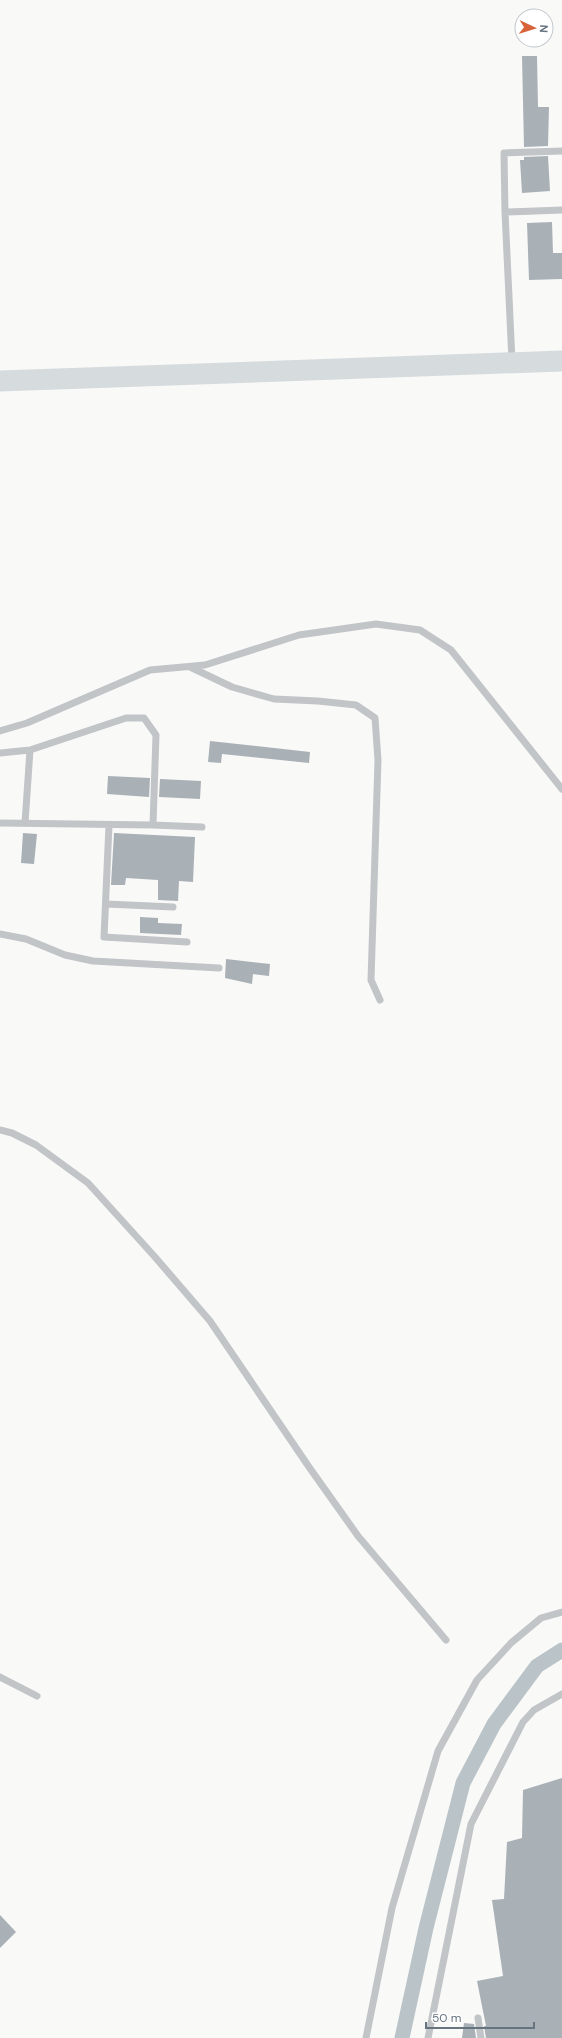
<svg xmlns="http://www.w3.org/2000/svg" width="562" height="2038" viewBox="0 0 562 2038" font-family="'DM Sans',sans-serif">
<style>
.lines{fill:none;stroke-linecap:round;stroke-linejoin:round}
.canal{stroke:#bac4c8;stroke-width:15}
.building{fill:#a9b0b6}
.service{stroke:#c1c5c8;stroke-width:7}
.secondary{stroke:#d6dbde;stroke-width:21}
</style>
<rect width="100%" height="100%" fill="#f9f9f8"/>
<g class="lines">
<path class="canal" d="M402,2038l24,-110 37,-145 31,-59 43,-58 25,-16"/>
</g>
<path class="building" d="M522,56h15l1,51h11l-1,39 -24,1z
M548,156l2,35 -28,2 -2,-33h4v-3z
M552,222l1,31h9v26l-33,1 -2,-57z
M210,741l100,11 -1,11 -87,-9 -1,9 -13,-1z
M108,776l42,2 -1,19 -42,-3z
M160,779l41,2 -1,18 -41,-2z
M23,833l14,1 -3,30 -13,-1z
M114,833l81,4 -2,45 -14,-1 -1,20 -20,-1v-20l-32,-2 -1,7h-14z
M140,917l18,1v5l24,1 -1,11 -41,-2z
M226,959l44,5 -1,12 -16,-2 -1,10 -27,-6z
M562,1778v260h-76l-2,-12h2l-9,-45 26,-5 -11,-76 12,-1 3,-57 15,-4 1,-48z
M0,1915l16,17 -16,16z
M464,2023l10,1 2,14h-14z"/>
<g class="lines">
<path class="service" d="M505,212l-1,-59 58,-2
M512,361l-7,-149 57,-2
M190,667l42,20 42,12 44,2 38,4 19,13 3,42 -7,220 9,20
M0,731l27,-8 123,-53 55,-5 94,-30 77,-11 44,6 31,20 111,139
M0,753l30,-3
M0,823l153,2 3,-90 -12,-17h-18l-96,32 -5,73
M109,825l-5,112 83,5
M153,825l49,2
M106,904l67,3
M0,934l26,5 39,16 28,6 126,7
M0,1130l12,3 24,12 52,38 67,74 55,64 99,146 49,69 88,104
M0,1677l37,19
M478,2018l3,20
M366,2038l26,-130 46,-157 39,-71 34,-37 30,-25 21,-6
M428,2038l43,-214 52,-102 11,-12 28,-16"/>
<path class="secondary" d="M0,381l562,-20"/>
</g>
<g transform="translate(534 28) rotate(94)"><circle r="19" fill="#ffffff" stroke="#c2c7cc"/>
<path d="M0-3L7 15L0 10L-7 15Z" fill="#d7633a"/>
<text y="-6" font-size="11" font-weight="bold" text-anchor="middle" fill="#667480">N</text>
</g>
<path d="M426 2022v6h108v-6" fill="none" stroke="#667480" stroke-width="2"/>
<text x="432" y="2022" font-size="12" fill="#667480" stroke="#ffffff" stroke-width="3" paint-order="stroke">50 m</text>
</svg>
